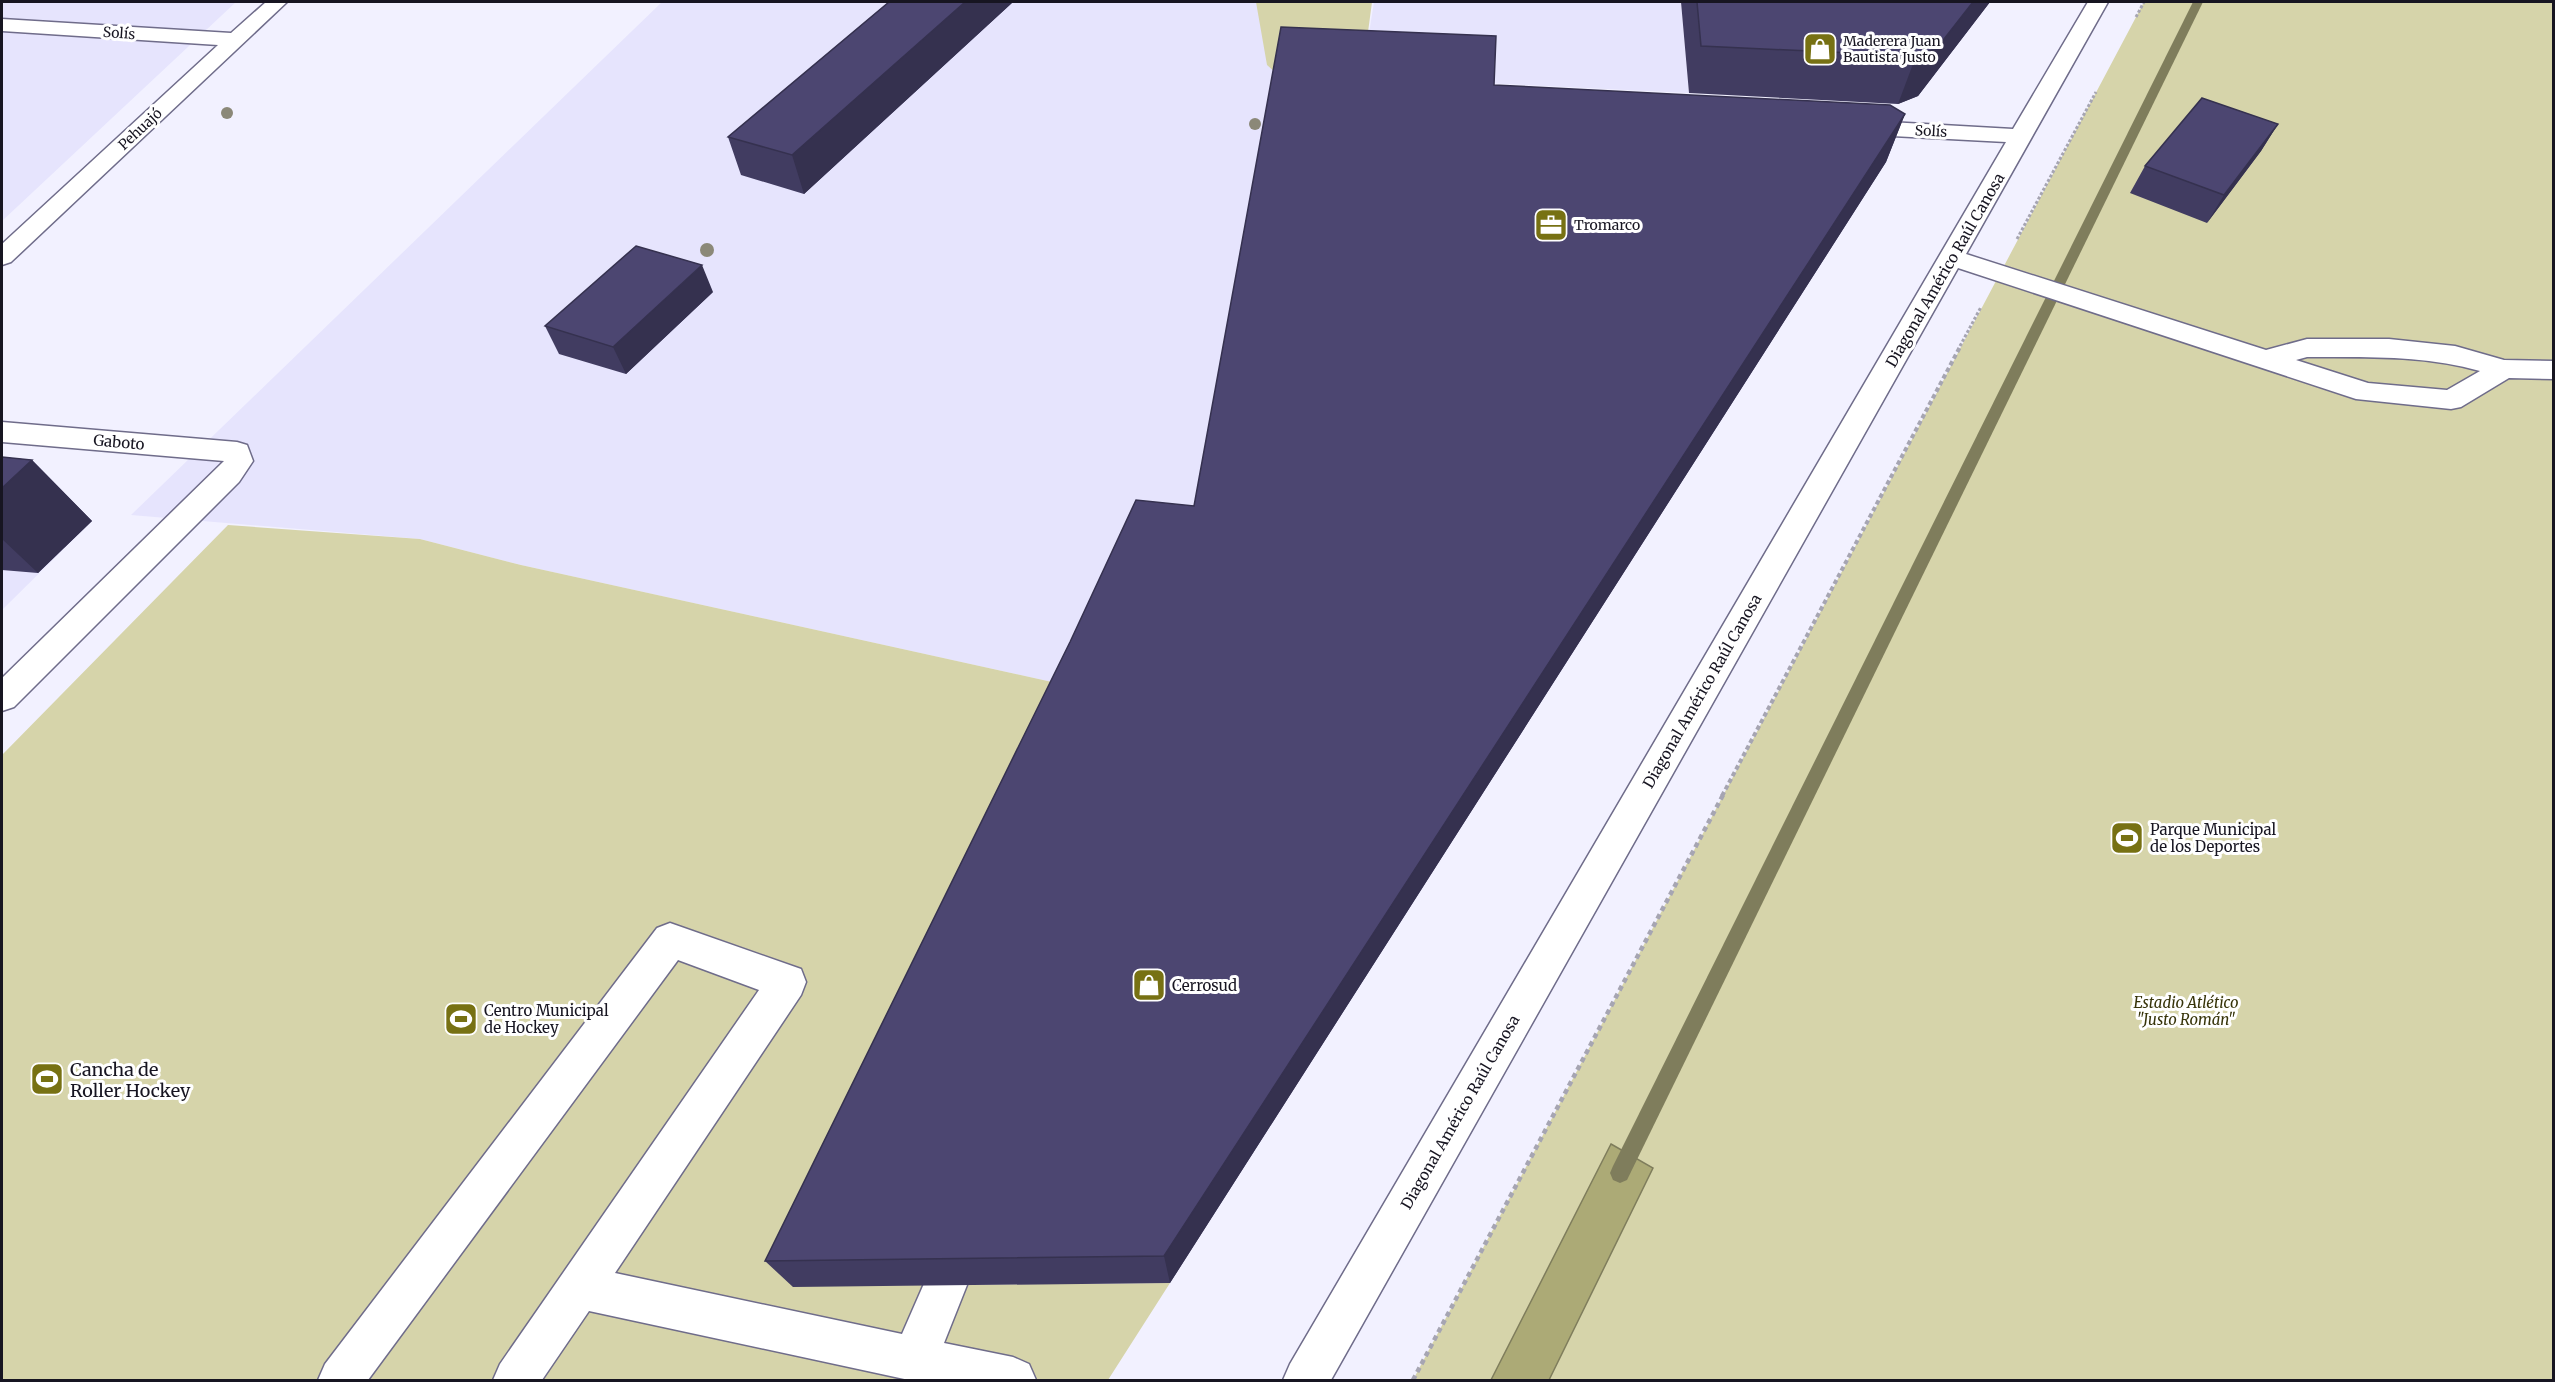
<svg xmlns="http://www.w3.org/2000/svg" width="2555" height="1382" viewBox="0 0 2555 1382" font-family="Merriweather,serif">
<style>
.built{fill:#e6e4fd}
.green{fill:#d6d4aa}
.water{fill:#acaa76;stroke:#7f7d5c;stroke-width:1.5}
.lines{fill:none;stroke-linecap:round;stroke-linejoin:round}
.stream{fill:#7f7d5c;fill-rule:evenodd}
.minor-casing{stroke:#6f6c8a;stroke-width:3}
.path-far2{stroke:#a6a5b2;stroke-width:3;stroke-dasharray:3 2;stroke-linecap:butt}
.path-far1{stroke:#a6a5b2;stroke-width:4;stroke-dasharray:4.5 3;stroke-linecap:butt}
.path{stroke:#a6a5b2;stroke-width:4.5;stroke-dasharray:5 4;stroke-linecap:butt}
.minor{fill:#fff;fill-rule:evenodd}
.tree{fill:#8b8878}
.wall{fill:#413c61}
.shaded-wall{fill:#35314f}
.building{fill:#4c4671;stroke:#35314f;stroke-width:1.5}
.labels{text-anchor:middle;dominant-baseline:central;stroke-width:6;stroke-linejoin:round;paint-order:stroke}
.far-street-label{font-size:14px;fill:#171521;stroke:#fff}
.far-poi-label{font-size:14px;fill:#171521;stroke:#fff;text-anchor:start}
.street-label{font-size:15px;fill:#171521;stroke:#fff}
.poi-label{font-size:15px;fill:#171521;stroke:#fff;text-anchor:start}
.park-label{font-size:15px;font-style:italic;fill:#363309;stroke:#fff}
.near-poi-label{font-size:18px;fill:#171521;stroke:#fff;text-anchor:start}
</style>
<rect width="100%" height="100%" fill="#f2f1ff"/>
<path class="built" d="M2,2h234l-234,219z
M662,2h632l-96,552 -119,134 -558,-123 -101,-26 -289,-24z
M1374,2h307l8,91 -327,-16z
M2,512l90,9 -90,89z"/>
<path class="green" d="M1256,2h116l-10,75 -86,-4 -9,-8z
M2144,2h409v1378h-1140z
M228,525l192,14 101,26 558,123 -285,598 376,-3 -62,97h-1106v-625z"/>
<path class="water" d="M1611,1144l42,24 -104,212h-58z"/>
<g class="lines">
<path class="stream" d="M2193,2h10l-576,1178 -7,3 -7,-3 -3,-7 3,-7z"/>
<defs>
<path id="minor" d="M266,2h21l-276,260 -9,3v-21l216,-199 -216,-14v-12l229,14z
M2088,2h20l-142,252 300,96 41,-11h82l66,7 49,14 50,1v18l-45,-1 -48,29 -10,2 -95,-10 -398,-131 -627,1112h-48l7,-16 716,-1222 -152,-8 -8,-2 -3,-5 3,-5 8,-2 159,9zM2307,357c58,0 117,-2 173,14l-33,19 -79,-7 -72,-23z
M2,422l235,20 10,3 6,16 -14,21 -225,225 -12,4v-33l222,-217 -222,-19z
M670,923l131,46 5,13 -5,13 -186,278 287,61 28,-64 15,-7 15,7 7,15 -23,58 69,14 16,7 7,16h-127l-320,-69 -47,69h-49l7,-16 259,-374 -81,-30 -310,420h-50l7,-16 332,-436z"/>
</defs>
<use href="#minor" class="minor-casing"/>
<path class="path-far2" d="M2136,17l8,-15
M2017,239l79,-147
M1960,346l21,-39"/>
<path class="path-far1" d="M1722,796l239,-451"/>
<path class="path" d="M1413,1380l310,-585"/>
<use href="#minor" class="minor"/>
</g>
<g class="tree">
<circle cx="227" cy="113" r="6"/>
<circle cx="1255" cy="124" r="6"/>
<circle cx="707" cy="250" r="7"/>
</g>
<path class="wall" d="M889,2h124l-209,192 -63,-19 -13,-38z
M1681,2h309l-72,94 -20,8 -209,-11z
M1494,85l411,29 -19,48 -716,1121 -377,4 -28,-26z
M2278,124l-17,27 -54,72 -77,-30 15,-27z
M713,292l-87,82 -67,-20 -14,-28z
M2,457l30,3 60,61 -54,52 -36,-3z"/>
<path class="shaded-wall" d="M965,2h48l-209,192 -12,-39z
M1973,2h17l-72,94 -20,8 18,-48z
M1905,114l-19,48 -716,1121 -6,-27z
M2278,124l-17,27 -54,72 17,-28z
M702,265l11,27 -87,82 -13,-27z
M32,460l60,61 -54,52 -36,-34v-51z"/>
<path class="building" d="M889,2h76l-173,153 -64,-18z
M1697,2h276l-36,46 -21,8 -215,-10z
M1281,27l215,9 -2,49 396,20 15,9 -741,1142 -399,5 305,-619 66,-142 58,6z
M2202,98l76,26 -54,71 -79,-29z
M636,246l66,19 -89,82 -68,-21z
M2,457l30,3 -30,28z"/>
<defs>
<symbol id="shop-square" viewBox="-11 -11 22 22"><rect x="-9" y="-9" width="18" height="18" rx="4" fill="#777113" stroke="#fff"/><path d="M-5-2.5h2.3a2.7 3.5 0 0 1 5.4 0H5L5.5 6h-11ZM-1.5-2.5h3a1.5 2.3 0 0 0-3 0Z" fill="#fff"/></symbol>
<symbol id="office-square" viewBox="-11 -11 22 22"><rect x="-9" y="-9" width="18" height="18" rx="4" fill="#777113" stroke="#fff"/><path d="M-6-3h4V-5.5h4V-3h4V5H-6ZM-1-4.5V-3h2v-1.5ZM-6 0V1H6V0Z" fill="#fff"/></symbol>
<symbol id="stadium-square" viewBox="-11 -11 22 22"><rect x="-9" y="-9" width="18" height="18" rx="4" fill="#777113" stroke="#fff"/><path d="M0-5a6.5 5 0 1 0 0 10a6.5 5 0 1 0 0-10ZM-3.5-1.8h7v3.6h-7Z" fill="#fff"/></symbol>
</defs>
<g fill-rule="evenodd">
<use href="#shop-square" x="1801" y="30" width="38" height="38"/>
<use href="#office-square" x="1532" y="206" width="38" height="38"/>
<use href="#stadium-square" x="2108" y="819" width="38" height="38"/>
<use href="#shop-square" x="1130" y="966" width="38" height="38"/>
<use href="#stadium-square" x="442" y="1000" width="38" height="38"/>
<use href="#stadium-square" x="28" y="1060" width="38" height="38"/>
</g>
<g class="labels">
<g class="far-street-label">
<text transform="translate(119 33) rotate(4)">Solís</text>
<text transform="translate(140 129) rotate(-43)">Pehuajó</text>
<text transform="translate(1931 131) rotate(3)">Solís</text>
</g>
<g class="far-poi-label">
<text x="1843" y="41">Maderera Juan<tspan x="1843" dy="16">Bautista Justo</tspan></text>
<text x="1574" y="225">Tromarco</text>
</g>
<g class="street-label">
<text transform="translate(1945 270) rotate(-60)">Diagonal Américo Raúl Canosa</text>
<text transform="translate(119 442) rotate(5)">Gaboto</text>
<text transform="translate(1702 691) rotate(-60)">Diagonal Américo Raúl Canosa</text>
<text transform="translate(1460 1112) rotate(-60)">Diagonal Américo Raúl Canosa</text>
</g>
<g class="poi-label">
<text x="2150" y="829">Parque Municipal<tspan x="2150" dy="17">de los Deportes</tspan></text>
<text x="1172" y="985">Cerrosud</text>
<text x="484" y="1010">Centro Municipal<tspan x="484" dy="17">de Hockey</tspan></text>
</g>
<g class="park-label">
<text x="2186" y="1002">Estadio Atlético<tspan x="2186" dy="17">"Justo Román"</tspan></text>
</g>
<g class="near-poi-label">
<text x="70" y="1069">Cancha de<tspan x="70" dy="21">Roller Hockey</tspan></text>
</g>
</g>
<rect width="2555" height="1382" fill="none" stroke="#171521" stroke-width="6"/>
</svg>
